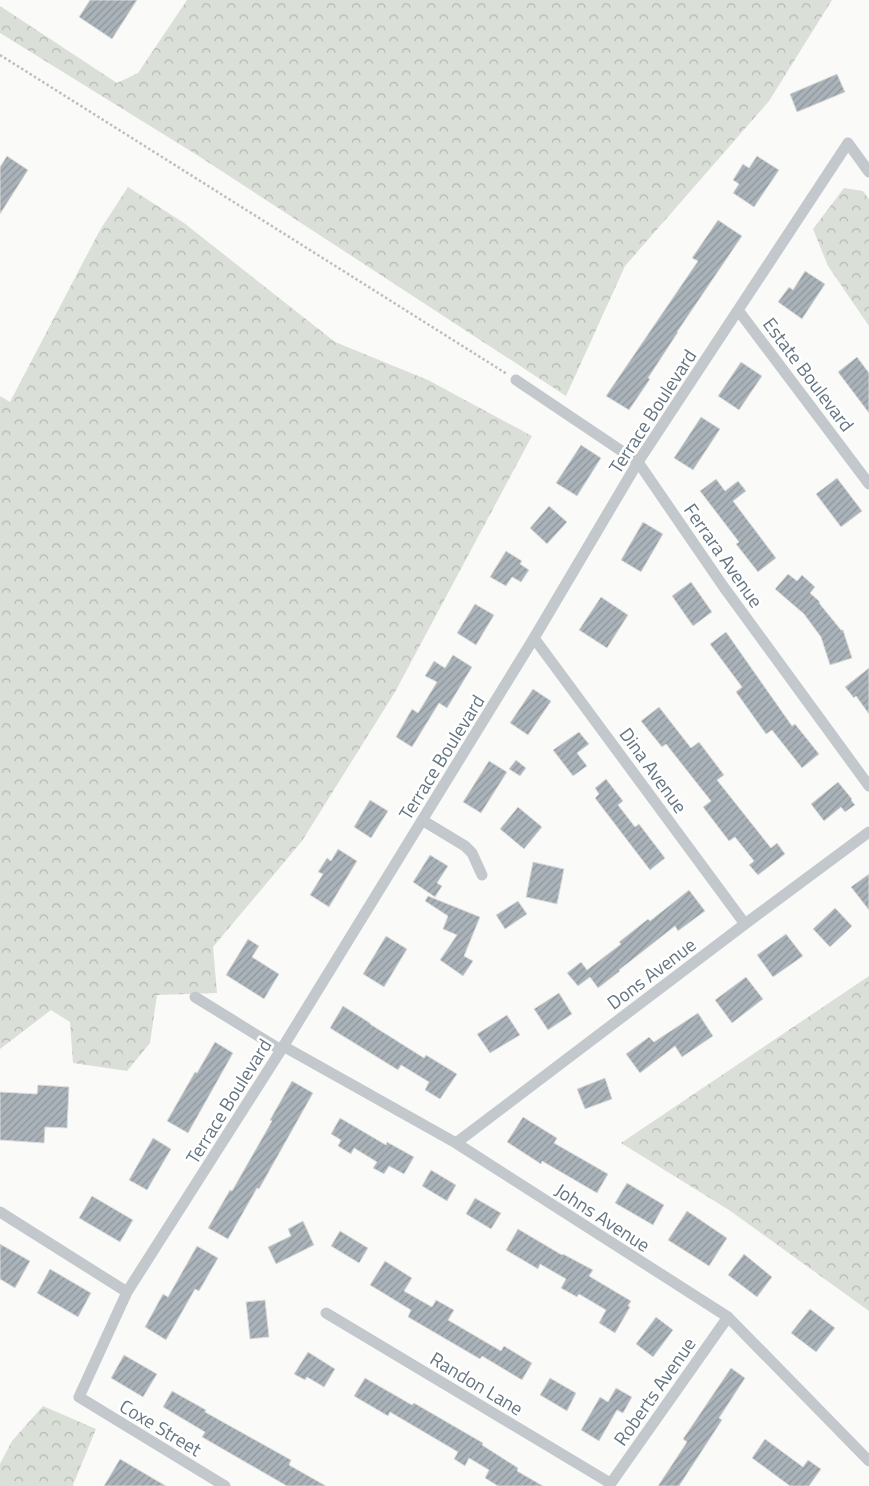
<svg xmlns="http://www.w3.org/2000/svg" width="869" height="1486" viewBox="0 0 869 1486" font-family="'Titillium Web',sans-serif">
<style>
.forest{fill:url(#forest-crowns)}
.building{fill:url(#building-hatch);stroke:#dcdcda}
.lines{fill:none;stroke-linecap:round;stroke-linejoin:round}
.path{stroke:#bbbfc2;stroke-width:2.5;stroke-dasharray:2.5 2.5;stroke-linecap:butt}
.minor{stroke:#c3c8cc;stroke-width:11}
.labels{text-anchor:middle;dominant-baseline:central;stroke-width:5;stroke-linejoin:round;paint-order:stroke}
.street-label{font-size:19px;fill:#657683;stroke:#fff}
</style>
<defs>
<pattern id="forest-crowns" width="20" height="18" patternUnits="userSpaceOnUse" patternTransform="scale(1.25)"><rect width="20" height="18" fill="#dadfd7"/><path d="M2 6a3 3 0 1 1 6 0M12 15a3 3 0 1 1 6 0" fill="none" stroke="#b4b9b4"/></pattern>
<pattern id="building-hatch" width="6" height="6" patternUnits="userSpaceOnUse" patternTransform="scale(1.25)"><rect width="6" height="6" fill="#aab3b9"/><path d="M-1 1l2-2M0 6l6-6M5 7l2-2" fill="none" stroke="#8e969c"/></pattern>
</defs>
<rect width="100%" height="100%" fill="#fafaf8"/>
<path class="forest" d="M187,0h645l-63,101 -144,165 -59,130 -369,-241 -197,-122v-27l117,77 21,-10z
M128,187l56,36 151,119 93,38 104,56 -137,256 -93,149 -89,106 4,46 -60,2 -7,48 -23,28 -54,-8 -3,-41 -19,-12 -51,39v-653l10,6 90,-172z
M844,188l19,3 6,8v127l-41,-60 -15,-37z
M869,976v335l-140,-101 -108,-67z
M43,1406l53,23 -23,56 1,1h-74v-22l12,-23z"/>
<path class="building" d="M90,0h47l-25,39 -33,-22z
M837,74l8,18 -48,20 -7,-18z
M7,156l21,14 -28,44v-47z
M757,156l22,14 -25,37 -21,-14 6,-9 -6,-4 10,-16 6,4z
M718,220l24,16 -65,96h1l-30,46 2,1 -21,31 -23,-14 92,-135 -6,-3z
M805,271l20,13 -23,35 -24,-17 11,-15 4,3z
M857,357l12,16v40l-31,-41z
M741,362l21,14 -23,34 -21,-14z
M701,417l19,12 -27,41 -19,-12z
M581,445l20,13 -24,38 -21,-13z
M837,478l25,33 -21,16 -25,-33z
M716,479l9,12 13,-10 8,10 -13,10 43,57 -18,14 -22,-28 3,-2 -39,-51z
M549,506l18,16 -20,22 -17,-16z
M643,522l20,12 -22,38 -20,-12z
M506,551l16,10 -2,3 9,6 -8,12 -9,-5 -6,9 -16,-9z
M788,574l9,7 5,-6 13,12 -5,6 10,9 -1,1 22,27h2l9,28 -22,7 -9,-28 -17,-23 -29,-25z
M691,582l21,30 -19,14 -21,-30z
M601,597l27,18 -21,33 -28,-18z
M475,604l19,11 -18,30 -19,-12z
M726,632l66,94 3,-2 24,30 -17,14 -30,-38 -6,4 -30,-42 6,-5 -32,-43z
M453,655l19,12 -25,41 -8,-5 -27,44 -16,-10 16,-28 6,4 19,-31 -12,-6 9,-15 11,7z
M869,668v46l-13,-18 -2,2 -9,-11z
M533,689l18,12 -23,34 -18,-12z
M659,707l32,41 8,-6 25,33 -7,5 54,68 6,-5 8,11 -27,21 -9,-10 5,-4 -19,-24 -6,4 -26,-34 8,-6 -45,-57 -4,3 -21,-26z
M579,732l10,12 -12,9 10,13 -14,10 -20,-26z
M516,760l10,8 -6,8 -11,-7z
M489,761l18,11 -26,41 -18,-11z
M606,779l17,22 -5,4 17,22 4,-3 26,34 -15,12 -55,-72 4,-4 -4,-6z
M838,782l14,17 -1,1 4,5 -10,7 -4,-5 -17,14 -13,-17z
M370,800l18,11 -17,27 -17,-11z
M518,807l24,20 -18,22 -24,-20z
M338,849l19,12 -28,46 -19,-12 13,-21 -5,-2 9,-14 4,3z
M430,855l18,11 -11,17 5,3 -7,11 -22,-15z
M533,862l31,7 -7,35 -31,-7z
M869,874v36l-18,-23z
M689,890l16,21 -27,20 -3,-5 -56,44 1,1 -22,17 -8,-11 -12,9 -11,-13 14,-11 6,8 34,-26 -2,-2 29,-23 2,2z
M428,896l52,21 -16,39 9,5 -10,15 -23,-16 17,-25 -14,-6 5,-13 -23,-15z
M518,901l9,13 -22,15 -9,-14z
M835,908l17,18 -22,21 -17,-18z
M786,934l17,22 -30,21 -16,-22z
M386,936l21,13 -23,38 -21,-13z
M248,939l11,7 -7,11 27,17 -15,25 -38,-24z
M746,977l17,22 -31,24 -17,-23z
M559,993l13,21 -24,16 -14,-21z
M343,1006l27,17v1l54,34 2,-3 31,19 -17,25 -15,-9 4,-8 -28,-17 -3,5 -68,-42z
M698,1013l15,23 -31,21 -7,-11 -35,27 -14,-19 23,-17 5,5z
M507,1015l13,20 -30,18 -13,-19z
M215,1042l18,11 -45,80 -21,-12 28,-49 2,1z
M605,1078l7,21 -27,10 -8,-20z
M292,1081l21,12 -54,96 -2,-1 -29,51 -20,-11 22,-38 2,1 40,-70 -2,-1z
M38,1085l31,2 -2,41 -22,-1 -1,16 -44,-3v-48l37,2z
M523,1117l34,21 -3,5 54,31 -11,19 -55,-32 -1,3 -34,-22z
M340,1118l46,27 1,-3 27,15 -10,17 -15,-8 -5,8 -11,-6 4,-6 -23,-14 -3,6 -13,-8 3,-6 -10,-6z
M153,1138l18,11 -24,41 -18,-10z
M431,1170l25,15 -9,16 -25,-15z
M627,1183l37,22 -11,20 -38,-22z
M92,1196l41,24 -13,22 -41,-24z
M475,1198l26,15 -10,16 -25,-15z
M687,1211l40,27 -18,28 -41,-26z
M303,1221l11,24 -38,19 -8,-17 23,-11 -3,-7z
M518,1229l44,26 1,-1 30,16 -4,6 42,25 -3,5 2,1 -15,26 -16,-10 7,-13 -27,-16 -2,3 -16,-9 5,-9 -26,-15 -2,5 -32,-19z
M340,1231l28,17 -9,15 -28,-17z
M0,1244l30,17 -15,27 -15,-9z
M197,1246l21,12 -19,33 -4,-2 -29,51 -21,-13 18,-33 5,3z
M744,1254l28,23 -15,20 -29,-22z
M385,1261l27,17 -8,13 28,16 4,-7 18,10 -6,10 53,31 3,-5 28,17 -10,17 -40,-24 -2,3 -72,-42 3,-7 -41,-25z
M50,1269l41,24 -13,24 -41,-24z
M265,1300l4,37 -19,2 -4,-37z
M810,1309l25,19 -19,24 -25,-19z
M656,1317l17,13 -20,27 -17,-13z
M308,1352l27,17 -11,18 -17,-10 -2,3 -11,-6z
M124,1355l33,19 -14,23 -32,-19z
M731,1368l14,10 -26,40 3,2 -43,66h-21l29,-44 -4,-3z
M365,1378l47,27 2,-2 69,40 -1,2 36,23 -1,3 26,15h-45l-13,-8 4,-8 -20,-12 -4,8 -11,-7 4,-7 -68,-40 -2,4 -34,-20z
M550,1378l26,15 -9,18 -27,-16z
M616,1388l16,9 -9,16 -6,-3 -18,31 -18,-11 19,-33 8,5z
M172,1391l34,19 -1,2 86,48 -2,5 37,21h-39l-85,-49 3,-5 -42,-25z
M765,1439l38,28 5,-7 13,9 -12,17h-19l-38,-28z
M120,1459l46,27h-62z"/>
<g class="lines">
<path class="path" d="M0,55l507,319"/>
<path class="minor" d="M738,310l131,174
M516,380l122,82 85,124 146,200
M534,638l211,286
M422,820l43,26 7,7 10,22
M195,997l86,53
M283,1046l173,97 272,174 141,144
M456,1143l289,-219 124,-92
M0,1212l127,80
M326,1313l284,170
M225,1486l-146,-89 48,-105 154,-242 253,-412 104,-176 210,-319 21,29
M609,1486l119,-169"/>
</g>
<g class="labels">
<g class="street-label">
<text transform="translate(809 374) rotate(53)">Estate Boulevard</text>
<text transform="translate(652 411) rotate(-57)">Terrace Boulevard</text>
<text transform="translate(724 555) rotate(55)">Ferrara Avenue</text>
<text transform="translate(441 757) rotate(-58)">Terrace Boulevard</text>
<text transform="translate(654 770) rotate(54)">Dina Avenue</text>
<text transform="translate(651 973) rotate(-37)">Dons Avenue</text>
<text transform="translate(228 1101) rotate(-58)">Terrace Boulevard</text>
<text transform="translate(603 1217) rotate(33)">Johns Avenue</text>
<text transform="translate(477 1383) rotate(31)">Randon Lane</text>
<text transform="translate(654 1391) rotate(-55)">Roberts Avenue</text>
<text transform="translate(161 1427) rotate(31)">Coxe Street</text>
</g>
</g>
</svg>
